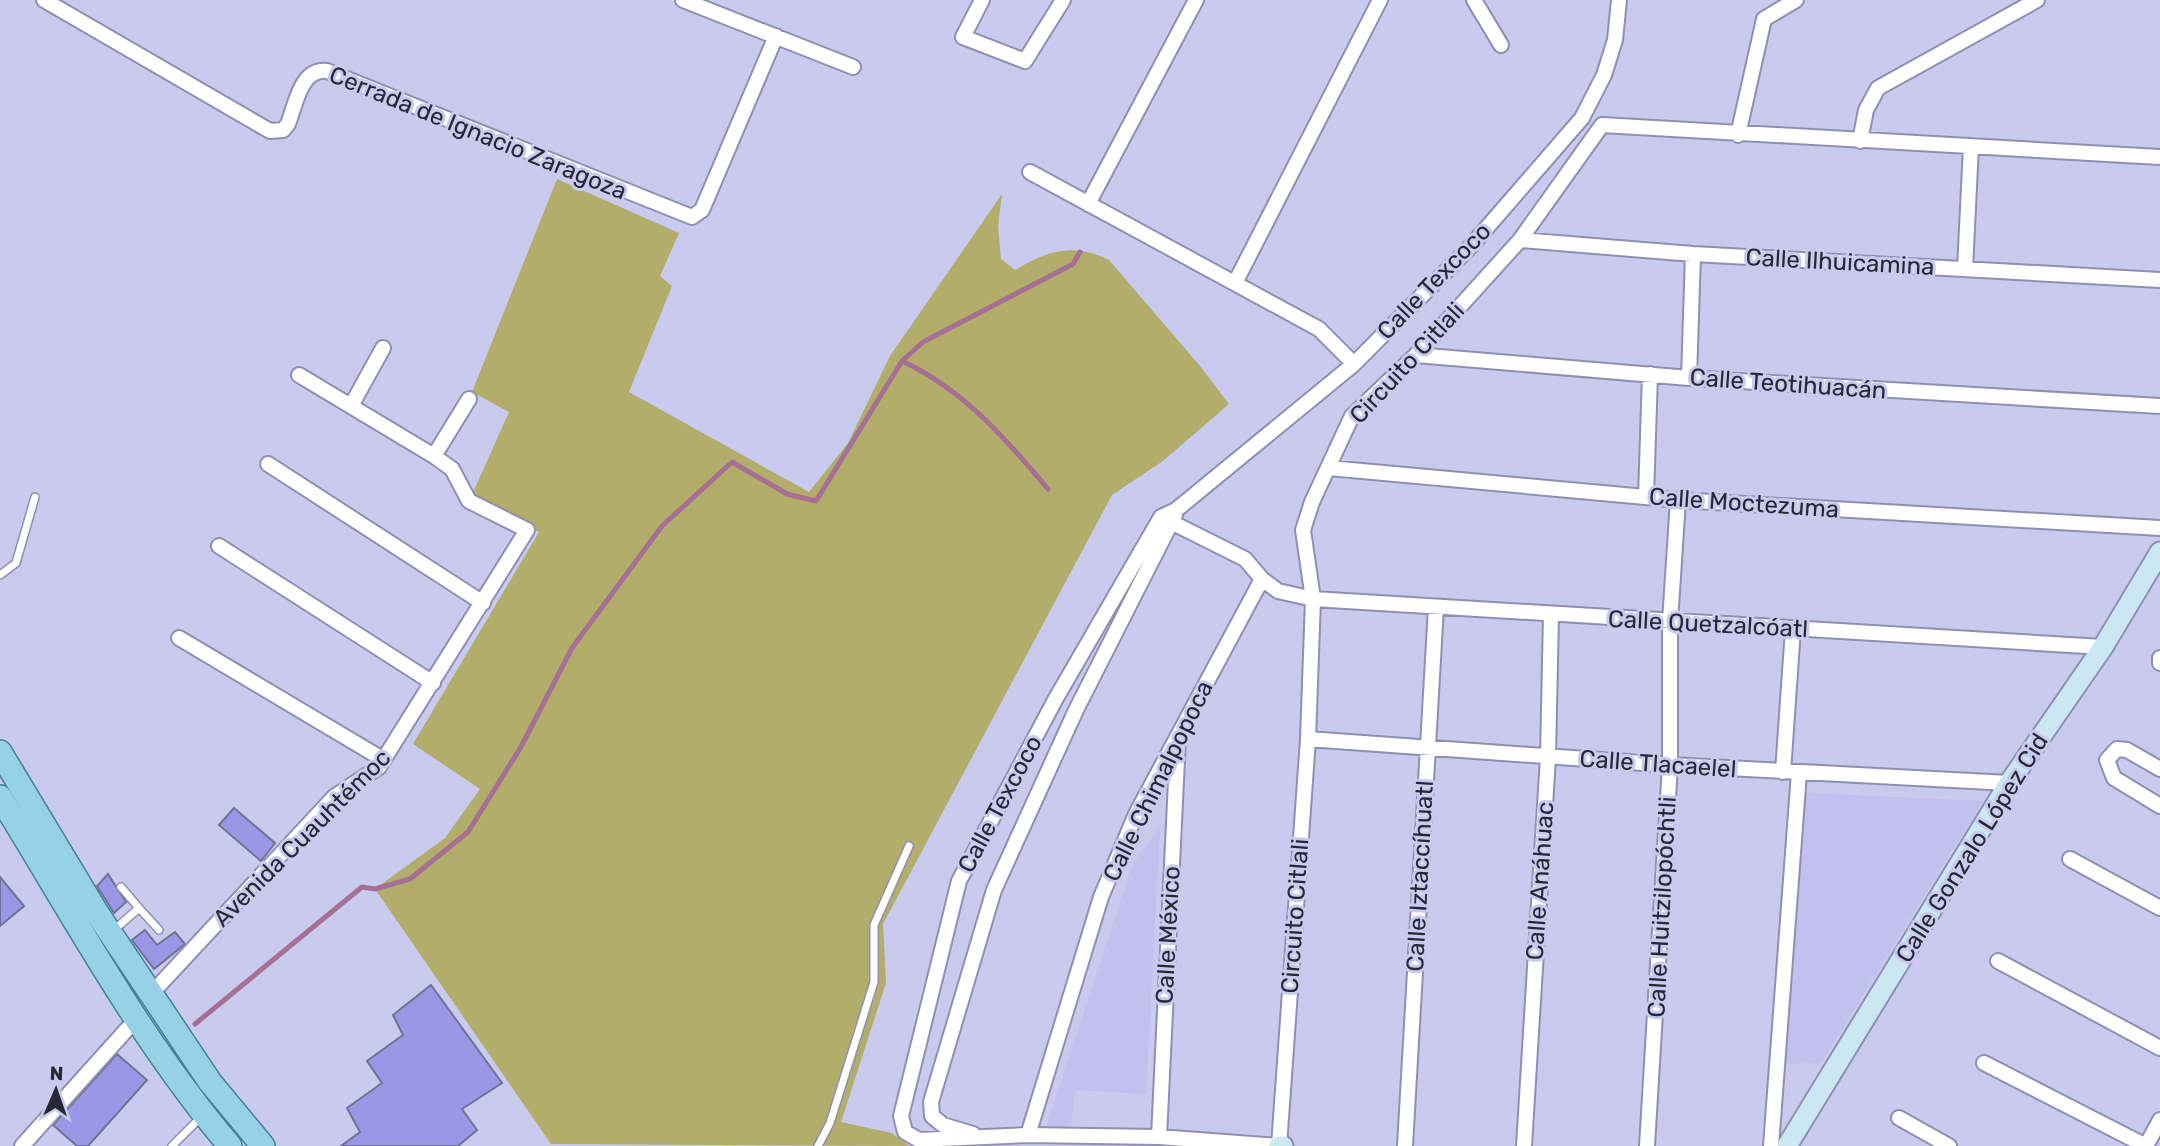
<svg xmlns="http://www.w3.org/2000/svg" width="2160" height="1146" viewBox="0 0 2160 1146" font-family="Rubik,sans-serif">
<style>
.built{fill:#c0c1ed}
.green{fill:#b2ad6b}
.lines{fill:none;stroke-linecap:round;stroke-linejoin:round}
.stream{stroke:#a66f94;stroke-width:5}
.building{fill:#9997e6;stroke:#717293;stroke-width:2}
.lane-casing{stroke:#8f8fb2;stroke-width:10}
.street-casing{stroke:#8f8fb2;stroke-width:18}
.secondary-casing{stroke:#8f8fb2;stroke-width:23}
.primary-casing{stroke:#42819c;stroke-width:26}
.lane{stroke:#fff;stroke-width:7}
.street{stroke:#fff;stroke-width:14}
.secondary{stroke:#cbe8f2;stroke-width:19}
.primary{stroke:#97d1e5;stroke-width:23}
.labels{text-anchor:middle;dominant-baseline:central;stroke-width:6;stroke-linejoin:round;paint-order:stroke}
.street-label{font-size:24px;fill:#272735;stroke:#c8caee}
</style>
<rect width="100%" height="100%" fill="#c8caee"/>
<path class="built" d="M1805,793l178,8 -162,262 -40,1z
M1160,827l-14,267 -71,-4 -4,37 -24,-2 86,-262z"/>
<path class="green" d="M557,179l122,54 -19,43 12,10 -43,106 180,100 39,-49 42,-87 112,-162 -4,32 3,33 14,11c31,-19 59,-28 94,-10l91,106 29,38 -66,57 -51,34 -229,429 3,59 -45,139 51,11 17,13 -358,-2 -176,-255 70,-51 35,-49 -67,-45 126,-212 -68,-35 38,-85 -37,-20z"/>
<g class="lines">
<path class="stream" d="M902,361c62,29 103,77 146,128
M195,1024l167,-137 13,2 35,-10 58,-47 53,-85 51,-99 90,-122 70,-64 55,32 29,7 86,-140 21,-19 150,-78 7,-12"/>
</g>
<path class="building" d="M234,808l41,35 -14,18 -42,-36z
M108,874l18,28 -12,11 -17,-27z
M0,877l24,29 -24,20z
M145,930l12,15 18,-13 10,12 -31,25 -22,-29z
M431,985l71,98 -40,26 15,21 -19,16h-117l19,-14 -13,-24 35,-25 -15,-22 36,-26 -10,-20z
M117,1054l30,26 -59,66h-11l-24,-21z"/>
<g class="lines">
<defs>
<path id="lane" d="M0,575l16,-12 19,-66
M121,887l18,21
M114,930l25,-22 20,22
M172,1146l31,-31
M818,1146l12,-23 44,-141v-57l35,-79"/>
<path id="street" d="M44,0l226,131 13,-1 5,-6c8,-21 13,-56 39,-53l365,146 10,-7 74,-174
M683,0l170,67
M982,0l-19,37 62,24 38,-61
M1474,0l27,45
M1619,0l-4,40 -11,35 -22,43 -111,128 -117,118 -178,146 -15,7 -106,183 -96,181 -58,235 4,16 14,8 109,-5 131,2 120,9 29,-407 5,-140 -10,-69 9,-28 40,-86 64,-61 104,-115 82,-115 558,32
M1738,135l26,-116 32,-19
M1860,141l6,-31 12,-22 159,-88
M1030,172l289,157 35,35
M1088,204l108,-204
M1520,240l173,14 467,26
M1965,269l6,-123
M1235,283l145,-283
M1416,355l273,23 471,28
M1689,378l4,-124
M351,406l32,-58
M434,456l35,-57
M268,464l215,139
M1329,468l349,32 482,28
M1646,497l4,-123
M219,546l214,137
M1262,579l16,12 35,8 790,48
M179,638l205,122
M2160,658v5
M1308,739l362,26 339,18
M2160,769l-33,-19 -10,-1 -10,11 7,18 46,28
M1783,772l10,-143
M2070,859l90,49
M1998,961l162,87
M152,993l182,-196 45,-30 148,-237 -58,-29 -17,-32 -18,-13 -135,-81
M1984,1063l162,83
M1899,1118l50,28
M973,1134l-30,-9 -11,-9 -1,-14 63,-212 82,-180 99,-195
M1028,1135l73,-238 35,-83 126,-235 -17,-20 -84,-42
M1159,1137l19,-398
M22,1146l115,-128
M1405,1146l31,-539
M1524,1146l24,-389 3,-142
M1647,1146l23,-381v-143l8,-122
M1771,1146l28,-373
M2146,1146l14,-26"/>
<path id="secondary" d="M1279,1146h4
M1787,1146l222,-363 94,-136 57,-95"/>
<path id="primary" d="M0,752l97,161 113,169 53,64
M0,797c73,118 140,243 230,349"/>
</defs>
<use href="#lane" class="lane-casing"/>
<use href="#street" class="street-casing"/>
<use href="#secondary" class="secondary-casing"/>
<use href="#primary" class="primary-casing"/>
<use href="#lane" class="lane"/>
<use href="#street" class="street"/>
<use href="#secondary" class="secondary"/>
<use href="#primary" class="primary"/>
</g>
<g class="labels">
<g class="street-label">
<text transform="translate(478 133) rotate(22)">Cerrada de Ignacio Zaragoza</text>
<text transform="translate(1840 262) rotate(3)">Calle Ilhuicamina</text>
<text transform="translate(1434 281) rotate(-46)">Calle Texcoco</text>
<text transform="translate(1407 363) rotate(-47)">Circuito Citlali</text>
<text transform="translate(1788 384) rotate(4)">Calle Teotihuacán</text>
<text transform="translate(1744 503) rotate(4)">Calle Moctezuma</text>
<text transform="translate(1708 624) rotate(3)">Calle Quetzalcóatl</text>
<text transform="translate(1658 764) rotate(4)">Calle Tlacaelel</text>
<text transform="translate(1158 781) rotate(-64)">Calle Chimalpopoca</text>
<text transform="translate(1000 804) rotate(-62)">Calle Texcoco</text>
<text transform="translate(302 838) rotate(-45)">Avenida Cuauhtémoc</text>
<text transform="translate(1972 848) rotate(-58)">Calle Gonzalo López Cid</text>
<text transform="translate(1420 876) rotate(-87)">Calle Iztaccíhuatl</text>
<text transform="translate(1540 881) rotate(-86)">Calle Anáhuac</text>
<text transform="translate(1662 907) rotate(-87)">Calle Huitzilopóchtli</text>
<text transform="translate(1295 916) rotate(-86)">Circuito Citlali</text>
<text transform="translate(1168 935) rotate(-87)">Calle México</text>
</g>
</g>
<g transform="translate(56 1090) rotate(2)" stroke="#c8caee" stroke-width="5" paint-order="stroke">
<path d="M0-5L12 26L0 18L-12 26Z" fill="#272735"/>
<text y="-10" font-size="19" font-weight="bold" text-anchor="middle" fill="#272735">N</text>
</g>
</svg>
